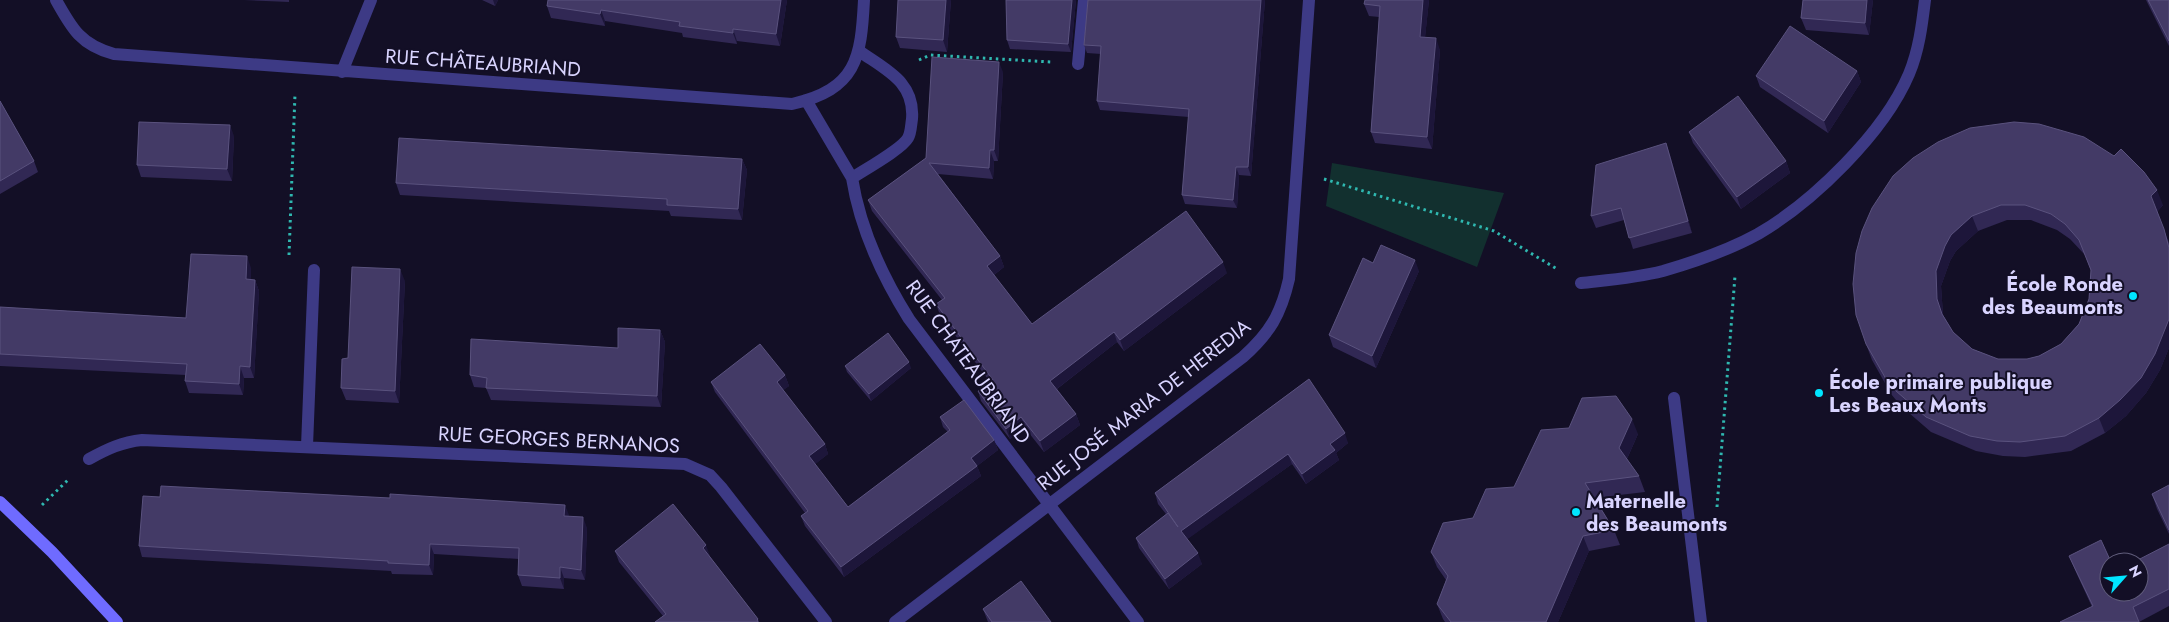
<svg xmlns="http://www.w3.org/2000/svg" width="2169" height="622" viewBox="0 0 2169 622" font-family="Jost,sans-serif">
<style>
.green{fill:#12302f}
.lines{fill:none;stroke-linecap:round;stroke-linejoin:round}
.path{stroke:#2fb8b0;stroke-width:3;stroke-dasharray:2.5 4;stroke-linecap:butt}
.lane{stroke:#3d3a85;stroke-width:12}
.street{stroke:#3d3a85;stroke-width:12}
.secondary{stroke:#6f6bff;stroke-width:12}
.wall{fill:#312854;fill-rule:evenodd}
.shaded-wall{fill:#1d163a}
.building{fill:#433a66;stroke:#5a527e;fill-rule:evenodd}
.poi-dot{fill:#00e5ff;stroke:#130f26;stroke-width:2}
.labels{text-anchor:middle;dominant-baseline:central;stroke-width:4;stroke-linejoin:round;paint-order:stroke}
.street-label{font-size:20px;fill:#d9d4ff;stroke:#130f26}
.poi-label{font-size:20px;font-weight:bold;fill:#d9d4ff;stroke:#130f26;text-anchor:start}
</style>
<rect width="100%" height="100%" fill="#130f26"/>
<path class="green" d="M1332,163l172,30 -27,74 -151,-61z"/>
<g class="lines">
<path class="path" d="M919,60l11,-5 121,7
M1324,179l170,52 63,38
M289,255l6,-161
M42,505l28,-27
M1717,507l18,-231"/>
<path class="lane" d="M1078,64l6,-64"/>
<path class="street" d="M56,0c16,29 25,45 58,54l678,50c65,-15 69,-46 72,-104
M342,72l29,-72
M806,100l46,78c12,-8 50,-29 56,-40 3,-5 3,-13 4,-19 3,-37 -26,-49 -53,-68
M852,178c8,50 30,98 57,141l229,303
M1581,283c27,-3 55,-5 82,-12 31,-9 66,-21 95,-37 55,-32 126,-101 151,-160 10,-24 13,-49 16,-74
M1674,398l27,224
M307,446l7,-176
M89,459c18,-10 33,-17 53,-19l543,24 25,11 11,12 105,135
M895,622l348,-265c27,-24 38,-43 46,-78l20,-279"/>
<path class="secondary" d="M0,502l52,50 65,70"/>
</g>
<path class="wall" d="M244,0h45v2z
M482,0h16l-3,6z
M787,0l-7,46 -43,-5v3l-54,-7 -1,-4 -77,-12v5l-54,-8 -4,-12z
M951,0l-4,52 -47,-4 -4,-11z
M1006,0h70l-5,52 -61,-3 -3,-9z
M1088,0h177l-14,176 -12,-1 -2,33 -52,-4 -3,-9 7,-78 -89,-7 -3,-9 4,-47 -14,-1 -3,-8z
M1429,0l-4,37 15,13 -8,99 -57,-6 -4,-11 8,-115 -10,-1 -5,-12z
M1803,0h70l-4,35 -63,-5 -5,-12z
M2146,0h23v46z
M1857,71l4,11 -33,51 -68,-46 -4,-11z
M1003,72l-5,89h-4l-1,18 -55,-5 62,82 4,11 -10,8 38,49 195,-51 -103,78 -7,-9 -60,47 19,25 4,11 -36,27 -19,-24 -15,11 -29,-38 -3,-10 12,-9 -50,-67 -4,-11 6,-4 -70,-89 -4,-11 58,-42z
M0,101l34,60 4,11 -38,22z
M1689,132l97,29 4,12 -49,36 -48,-66z
M234,136l-2,45 -91,-4 -4,-12z
M1666,143l4,12 22,78 -59,16 -9,-29 -28,8 -5,-12z
M742,159l5,11 -5,50 -71,-4 -2,-5 -269,-16 -4,-12z
M1893,176l270,29 -6,7 12,31v105l-9,22 -14,23 -20,23 -21,17 -34,18 -46,6 -22,-1 -27,-5 -45,-19 -30,-26 -10,-12 -19,-34 -6,-16zM2007,220h24l26,10 13,9 15,16 6,16 -2,28 -10,25 -18,20 -22,12 -12,3h-29l-26,-10 -19,-17 -10,-17 -2,-29 9,-25 6,-10 22,-20z
M1373,263l46,8 -43,97 -43,-21 -4,-12z
M251,268v11l4,1 4,11 -5,87h-10l-1,17 -54,-2 -4,-12 1,-6 -186,-9v-59l186,11z
M405,281l-6,122 -53,-3 -5,-12 7,-30z
M660,330l5,12 -4,65 -170,-7 -5,-12 -12,-1 -4,-12 148,-27z
M845,366l66,2 -40,33 -24,-29z
M785,375l4,11 -6,4 42,54 3,10 -13,10 33,43 100,-75 -5,-5 -3,-10 54,23 4,10 -21,16 4,10 -137,101 -39,-51 -4,-10 4,-3 -90,-121 -4,-10z
M1309,379l39,64 -12,10 3,7 -33,24 -14,-20 -105,75 15,25 -33,25 -30,-41 -3,-10 30,-24 -8,-10 -3,-11z
M1569,428l69,6 -11,25 12,17 6,16 -51,6 20,32 6,15 -31,6 -31,71h-113l-2,-3 -6,-15 9,-24 -9,-13 -6,-15 42,-34 41,-31z
M2169,485v49l-12,-25 -5,-15z
M160,497l230,1 175,7 3,11 19,12 -2,52 -21,-2v11l-42,-3 -4,-11 1,-16 -85,-5 -1,21 -41,-1 -1,-3 -249,-14 -3,-11z
M2169,545v61l-30,16 -47,-15 -17,-37 -6,-14 40,36z
M615,551l95,5v1l48,62 1,3h-104l8,-6 -44,-54z
M983,609l68,13h-63z"/>
<path class="shaded-wall" d="M493,0h5l-3,6z
M781,0h6l-7,46 -4,-12z
M946,0h5l-4,52 -4,-12z
M1072,0h4l-5,52 -3,-8z
M1261,0h4l-14,176 -3,-9z
M1423,0h6l-5,48 -4,-11z
M1867,0h6l-4,35 -4,-12z
M601,10l4,11v5l-5,-12z
M733,29l4,12v3l-4,-11z
M1436,38l4,12 -8,99 -5,-12z
M999,62l4,10 -5,89 -4,-11z
M1857,71l4,11 -33,51 -4,-12z
M230,125l4,11 -2,45 -5,-12z
M1666,143l4,12 22,78 -4,-12z
M990,150l4,11 -1,18 -4,-11z
M742,159l5,11 -5,50 -4,-11z
M1786,161l4,12 -49,36 -4,-12z
M1236,167l3,8 -2,33 -4,-8z
M2157,190l6,15 -6,7 -6,-16z
M1972,216l6,15 -22,20 -6,10 -9,25 2,29 4,14 -10,-30 -1,-28 9,-25 6,-11z
M247,256l4,12v22l-5,-11z
M1000,256l4,11 -13,10 -4,-11z
M1415,260l4,11 -43,97 -4,-12z
M1223,262l4,11 -103,78 -4,-11z
M400,269l5,12 -6,122 -4,-12z
M255,280l4,11 -5,87 -4,-11z
M2169,319v29l-9,22 -14,23 -20,23 -21,17 -6,-15z
M660,330l5,12 -4,65 -4,-11z
M1114,332l3,10 -63,49 -4,-10z
M909,362l2,6 -40,33 -2,-7z
M240,366l4,12 -1,17 -4,-11z
M785,375l4,11 -8,6 -4,-10z
M1076,414l4,11 -36,27 -4,-11z
M1021,417l4,11 -15,11 -4,-10z
M1632,419l6,15 -13,29 -6,-15z
M1345,433l3,10 -12,10 3,7 -33,24 -4,-10 28,-30z
M994,440l4,10 -21,16 4,10 -137,101 -3,-10z
M825,444l3,10 -15,12 -4,-10z
M1288,454l4,10 -107,77 -4,-10z
M565,505l4,10 -1,12 -4,-11z
M583,517l4,11 -2,52 -4,-10z
M1583,536l6,15 -31,71h-12z
M430,544l4,10 -1,21 -4,-10z
M706,545l4,11 -3,4 -4,-12z
M1198,553l4,11 -33,25 -4,-10z
M560,567l4,11v11l-4,-11z"/>
<path class="building" d="M548,0h233l-5,34 -43,-5v4l-54,-7 1,-4 -79,-12 -1,4 -53,-8z
M898,0h48l-3,40 -47,-3z
M1006,0h66l-4,44 -61,-4z
M1088,0h173l-13,167h-12l-3,33 -51,-5 7,-86 -92,-8 4,-55 -17,-1z
M1365,0h58l-3,37 16,1 -9,99 -56,-5 9,-126 -16,-2z
M1803,0h64l-2,23 -64,-5z
M2148,0h21v41z
M1790,26l67,45 -33,50 -68,-45z
M932,57l67,5 -5,88h-4l-1,18 -60,-5 71,93 -13,10 45,58 154,-113 37,51 -103,78 -6,-8 -64,49 26,33 -36,27 -19,-24 -15,12 -28,-38 15,-11 -57,-76 9,-6 -77,-98 58,-42z
M1738,96l48,65 -49,36 -48,-65z
M0,101l34,60 -34,20z
M139,122l91,3 -3,44 -90,-4z
M2014,122l25,2 45,13 30,19 7,-7 23,23 13,18 -6,6 13,33 5,19v71l-14,35 -14,24 -21,22 -21,18 -34,18 -45,6 -23,-1 -27,-5 -44,-19 -30,-26 -10,-12 -20,-35 -10,-29 -3,-31 3,-31 6,-22 10,-23 21,-32 20,-18 25,-16 32,-14zM2001,205h24l26,9 14,10 14,16 12,30 -2,29 -10,25 -18,20 -22,12 -12,3h-29l-26,-10 -19,-17 -11,-18 -5,-15 -1,-28 9,-25 6,-11 21,-19z
M399,138l343,21 -4,50 -71,-4v-6l-271,-16z
M1666,143l22,78 -59,17 -8,-30 -30,8 5,-51z
M1381,245l34,15 -43,96 -43,-21 34,-77 10,5z
M191,254l56,2 -1,23 9,1 -5,87 -10,-1 -1,18 -54,-3 2,-17 -187,-10v-47l186,11z
M352,267l48,2 -5,122 -54,-3 1,-29 6,-1z
M618,328l42,2 -3,66 -171,-8 1,-10 -17,-3 1,-36 147,9z
M888,333l21,29 -40,32 -24,-28z
M760,344l25,31 -8,7 48,62 -16,12 39,51 102,-77 -10,-13 24,-17 30,40 -23,18 6,8 -136,101 -40,-51 7,-5 -97,-129z
M1309,379l36,54 -15,11 5,6 -33,24 -14,-20 -107,77 17,22 -33,26 -29,-41 32,-25 10,14 -23,-34z
M1616,396l16,23 -13,29 20,28 -54,7 29,47 -31,6 -37,86h-95l-14,-18 11,-28 -17,-24 12,-29 30,-5 13,-29 28,-2 27,-57 28,-2 13,-30z
M2169,485v45l-17,-36z
M161,486l229,12v-4l175,11 -1,11 19,1 -2,53 -21,-3v11l-42,-3 1,-27 -89,-4 -1,21 -41,-2v-2l-249,-15 4,-50 17,1z
M673,504l33,41 -3,3 55,71 -1,1 1,2h-103l11,-8 -51,-63z
M2101,540l10,22h-2v30h30v-30h-5l35,-18v45l-36,18 6,15h-79l33,-16 -24,-50z
M1021,581l30,41h-59l-9,-13z"/>
<g class="poi-dot">
<circle cx="2133" cy="296" r="5"/>
<circle cx="1819" cy="393" r="5"/>
<circle cx="1576" cy="512" r="5"/>
</g>
<g class="labels">
<g class="street-label">
<text transform="translate(483 63) rotate(4)">RUE CHÂTEAUBRIAND</text>
<text transform="translate(968 362) rotate(54)">RUE CHATEAUBRIAND</text>
<text transform="translate(1144 405) rotate(-38)">RUE JOSÉ MARIA DE HEREDIA</text>
<text transform="translate(559 440) rotate(3)">RUE GEORGES BERNANOS</text>
</g>
<g class="poi-label">
<text x="2123" y="284" text-anchor="end">École Ronde<tspan x="2123" dy="23">des Beaumonts</tspan></text>
<text x="1829" y="382">École primaire publique<tspan x="1829" dy="23">Les Beaux Monts</tspan></text>
<text x="1586" y="501">Maternelle<tspan x="1586" dy="23">des Beaumonts</tspan></text>
</g>
</g>
<g transform="translate(2124 577) rotate(63)"><circle r="24" fill="#130f26" stroke="#625e7d"/>
<path d="M0-4L9 19L0 12L-9 19Z" fill="#00e5ff"/>
<text y="-8" font-size="14" font-weight="bold" text-anchor="middle" fill="#d9d4ff">N</text>
</g>
</svg>
